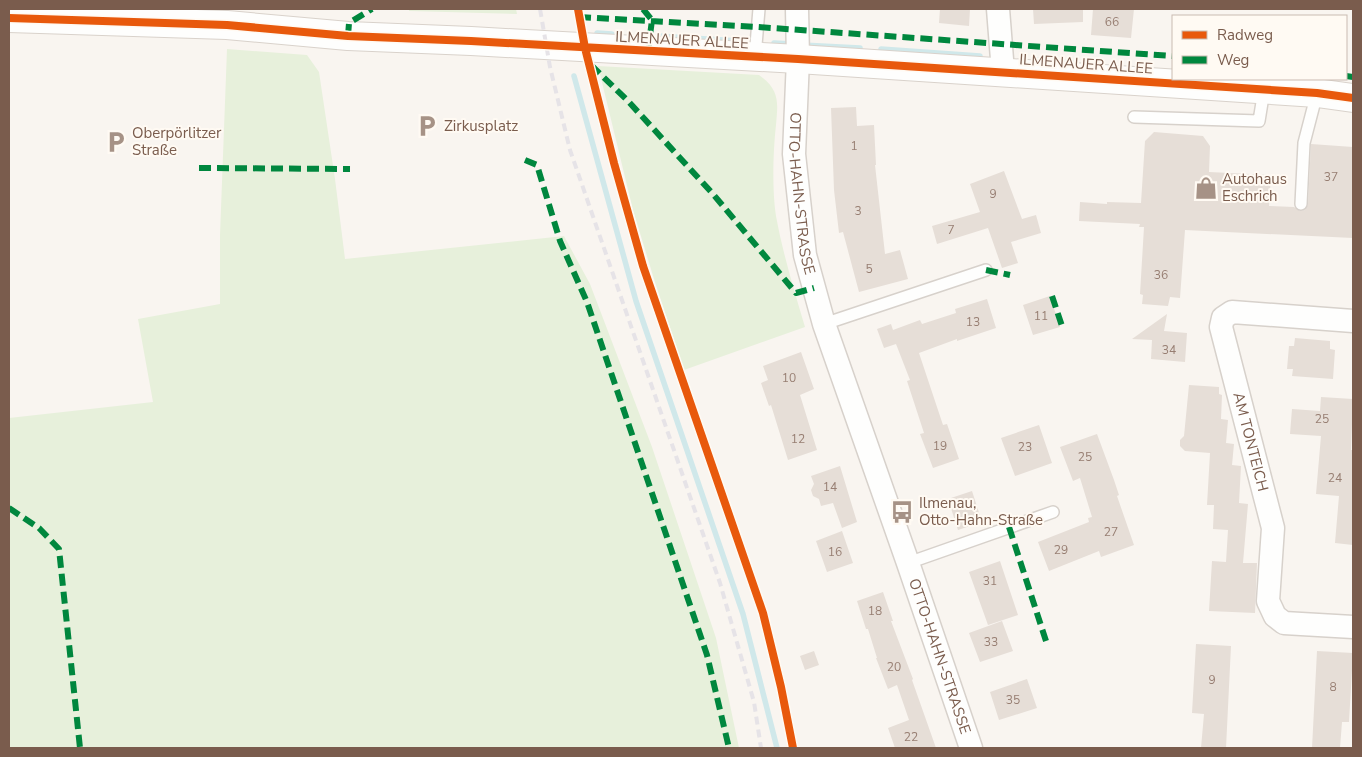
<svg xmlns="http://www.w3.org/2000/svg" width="1362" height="757" viewBox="0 0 1362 757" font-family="'Nunito Sans',sans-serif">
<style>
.green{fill:#e7f0db}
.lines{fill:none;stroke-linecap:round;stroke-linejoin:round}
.stream{stroke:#d0e8ea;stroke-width:5.5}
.building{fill:#e6ded7}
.lane-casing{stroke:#d7d1cb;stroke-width:14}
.street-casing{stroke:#d7d1cb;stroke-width:25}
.secondary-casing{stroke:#d9d2cb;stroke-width:30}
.lane{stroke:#fefefd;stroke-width:11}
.street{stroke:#fefefd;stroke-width:22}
.secondary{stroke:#fefefd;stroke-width:28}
.rail{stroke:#e6e3e7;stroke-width:4;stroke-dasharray:8 5;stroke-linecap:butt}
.quiet{stroke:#00873e;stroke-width:6;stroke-dasharray:12 6;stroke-linecap:butt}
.cycleway-casing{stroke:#fffaf3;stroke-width:11}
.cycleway{stroke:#e8590c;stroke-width:8}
.labels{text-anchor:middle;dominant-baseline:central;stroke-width:4;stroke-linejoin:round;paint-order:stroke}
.number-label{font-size:12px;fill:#977e72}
.street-label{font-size:15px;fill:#7a5c4d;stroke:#fffaf3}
.poi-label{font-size:15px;fill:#7a5c4d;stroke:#fffaf3;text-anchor:start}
</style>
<rect width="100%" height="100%" fill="#f9f5f0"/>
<path class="green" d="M409,9h107l1,5 -108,-3z
M227,49l80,6 12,17 16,107 10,80 219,-23 26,48 62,163 64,191 23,110h-730v-330l144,-16 -15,-83 82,-15v-69z
M598,66l161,9c21,15 19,27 17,50 -3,27 -4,65 0,91 7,38 18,74 29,111l-121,43 -30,-91 -21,-69z"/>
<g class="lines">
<path class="stream" d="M597,33l15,1
M658,36l82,5
M774,43l19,1
M802,45l58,3
M881,49l99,7
M1036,60l38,3
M574,76l62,225 107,313 34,134"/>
</g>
<path class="building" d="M940,9h30l-1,17 -30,-3z
M1033,9h50v13l-49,2z
M1093,9h41l-3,29 -40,-3z
M856,107l1,19 17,-1 2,40h-1l10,89 15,-4 8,29 -49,13 -16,-60 -4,1 -5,-43 -3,-82z
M1154,132l49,4 7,10 -1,26 62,3 -2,31 25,1 6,4 5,-1 3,-6 3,-60 42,3v91l-168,-8 -5,68 -10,-1 -2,9 -26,-2 1,-9 -3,-1 4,-67h-5l1,-3 -61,-3 1,-19 27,2v-2l34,1 4,-62z
M1004,171l18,48 14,-4 5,18 -30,9 7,21 -16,5 -14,-40 -51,16 -5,-18 48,-14 -10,-28z
M1050,296l10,31 -27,8 -10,-30z
M987,299l9,29 -39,13v-2l-38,14 24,72 4,-1 12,35 -26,9 -13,-34 4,-1 -17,-52 3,-1 -14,-36 -12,4 -7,-19 14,-5 2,6 27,-10 2,4 34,-11 -1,-4z
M1167,314l-3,17 23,2 -2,29 -34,-3 1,-19 -20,-1z
M1295,338l35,3v8l5,1 -2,29 -41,-3 1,-7h-6l2,-23h5z
M801,352l13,37 -14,6 17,55 -29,10 -17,-55 -2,1 -8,-23 7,-3 -5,-14z
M1189,385l30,2v7l3,1 -1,24 7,1 -2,23 8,1 -2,21 9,1 -2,37 9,1 -5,59h14l-2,50 -46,-2 3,-50 14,1 2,-32 -15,-1 1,-24h-7l3,-52 -25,-2 -5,-5v-6l4,-4z
M1321,397l32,2 -2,51h2v95l-18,-2 4,-47 -23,-2 5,-58 -31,-2 2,-25 28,2z
M1039,425l13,38 -37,13 -14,-38z
M1097,434l17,46 5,15 -2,1 17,49 -33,12 -2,-6 -50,20 -11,-29 51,-20 -1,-4 4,-1 -12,-39 -7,3 -13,-34z
M840,466l17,56 -15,6 -9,-25 -12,3 -2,-7 -6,-3 -2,-6 3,-6 -3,-8z
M972,491l10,31 -24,8 -10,-31z
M842,531l11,32 -26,9 -11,-31z
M1000,561l18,54 -30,10 -19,-53z
M883,592l10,29h-2l22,58 -1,1 24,68h-41l-7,-20 21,-8 -12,-35 -9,4 -12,-31h1l-9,-29h-2l-9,-28z
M1002,621l11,30 -33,11 -11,-29z
M1196,644l35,2 -5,102h-25l3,-34 -12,-1z
M814,651l5,14 -14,5 -5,-14z
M1317,651l36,2 -4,69h-7l-2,26h-28z
M1027,679l10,29 -38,12 -9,-28z"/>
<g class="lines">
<defs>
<path id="lane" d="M755,57l4,-48
M1134,117l125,4 5,-31
M1301,204l3,-61 13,-50
M824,324l162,-54
M908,563l145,-51"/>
<g id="street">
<path id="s1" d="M797,9l1,50 -4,95 11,101 19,69 84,239 63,185"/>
<path d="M998,9l5,63"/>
<path id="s2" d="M1353,321l-121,-9 -9,6 -2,9 52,201 -5,73 7,15 9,7 69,4"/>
</g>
<path id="secondary" d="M9,18l218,7 121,11 123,5 327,18 519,34 36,5"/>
</defs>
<use href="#lane" class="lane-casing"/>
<use href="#street" class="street-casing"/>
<use href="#secondary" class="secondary-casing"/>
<use href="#lane" class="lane"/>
<use href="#street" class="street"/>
<use href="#secondary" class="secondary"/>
<path class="rail" d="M540,9l10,58 20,83 150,433 34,119 7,46"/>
<path class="quiet" d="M643,9l9,11 -4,31
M579,17l179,10 415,29
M348,36l1,-13 23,-14
M591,65l37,36 85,93 83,99 18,-5
M1346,76l7,1
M525,160l12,5 23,76 27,61 120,353 22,93
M199,168l151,1
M986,270l24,5
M1052,296l10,30
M9,508l30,20 20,21 21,199
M1009,527l37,114"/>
<defs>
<path id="cycleway" d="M578,9l7,39 29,115 29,103 120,347 18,74 12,61
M9,18l218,7 121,11 123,5 327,18 519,34 36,5"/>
</defs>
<use href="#cycleway" class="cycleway-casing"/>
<use href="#cycleway" class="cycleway"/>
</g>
<defs>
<symbol id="parking-bare" viewBox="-9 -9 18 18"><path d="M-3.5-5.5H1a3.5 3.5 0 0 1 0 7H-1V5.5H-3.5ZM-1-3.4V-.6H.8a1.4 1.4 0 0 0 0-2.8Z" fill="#a69286" stroke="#fffaf3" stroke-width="2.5" paint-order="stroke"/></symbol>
<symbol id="shop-bare" viewBox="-9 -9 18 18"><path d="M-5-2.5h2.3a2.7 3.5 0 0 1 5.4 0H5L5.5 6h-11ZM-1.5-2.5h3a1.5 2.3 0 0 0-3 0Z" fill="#a69286" stroke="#fffaf3" stroke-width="2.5" paint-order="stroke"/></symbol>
<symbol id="bus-bare" viewBox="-9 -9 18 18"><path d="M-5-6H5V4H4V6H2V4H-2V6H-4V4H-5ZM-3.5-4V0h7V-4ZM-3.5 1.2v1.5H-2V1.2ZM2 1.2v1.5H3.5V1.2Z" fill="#a69286" stroke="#fffaf3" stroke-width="2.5" paint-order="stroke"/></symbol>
</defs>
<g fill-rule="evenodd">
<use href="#parking-bare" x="411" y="110" width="32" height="32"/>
<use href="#parking-bare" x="100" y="126" width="32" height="32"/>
<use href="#shop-bare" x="1190" y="172" width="32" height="32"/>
<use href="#bus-bare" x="886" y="496" width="32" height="32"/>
</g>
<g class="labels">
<g class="number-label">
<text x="1112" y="22">66</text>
<text x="854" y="146">1</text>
<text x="1331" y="177">37</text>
<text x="993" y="194">9</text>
<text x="858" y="211">3</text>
<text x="951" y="230">7</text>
<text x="869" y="269">5</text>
<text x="1161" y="275">36</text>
<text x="1041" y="316">11</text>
<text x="973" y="322">13</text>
<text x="1169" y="350">34</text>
<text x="789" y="378">10</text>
<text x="1322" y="419">25</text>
<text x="798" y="439">12</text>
<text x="940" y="446">19</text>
<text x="1025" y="447">23</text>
<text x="1085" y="457">25</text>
<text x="1335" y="478">24</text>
<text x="830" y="487">14</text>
<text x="1111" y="532">27</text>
<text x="1061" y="550">29</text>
<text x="835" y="552">16</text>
<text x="990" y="581">31</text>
<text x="875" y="611">18</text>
<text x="991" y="642">33</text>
<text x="894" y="667">20</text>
<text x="1212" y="680">9</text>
<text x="1333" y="687">8</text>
<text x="1013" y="700">35</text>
<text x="911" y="737">22</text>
</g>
<g class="street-label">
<text transform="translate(682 40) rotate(3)">ILMENAUER ALLEE</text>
<text transform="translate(1086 64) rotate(4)">ILMENAUER ALLEE</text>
<text stroke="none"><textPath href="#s1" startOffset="185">OTTO-HAHN-STRASSE</textPath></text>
<text stroke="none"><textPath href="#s2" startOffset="260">AM TONTEICH</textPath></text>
<text stroke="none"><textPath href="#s1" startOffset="670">OTTO-HAHN-STRASSE</textPath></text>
</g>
<g class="poi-label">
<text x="444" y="126">Zirkusplatz</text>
<text x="132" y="133">Oberpörlitzer<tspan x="132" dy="17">Straße</tspan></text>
<text x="1222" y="179">Autohaus<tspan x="1222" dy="17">Eschrich</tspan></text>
<text x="919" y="503">Ilmenau,<tspan x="919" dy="17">Otto-Hahn-Straße</tspan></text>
</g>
</g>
<rect width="1362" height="757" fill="none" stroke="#7a5c4d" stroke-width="20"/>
<rect x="1172" y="15" width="175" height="65" fill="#fffaf3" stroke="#cabbb1"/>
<rect x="1182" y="31" width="25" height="8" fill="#e8590c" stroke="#cabbb1"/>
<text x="1217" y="40" font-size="15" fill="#7a5c4d">Radweg</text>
<rect x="1182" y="56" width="25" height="8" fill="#00873e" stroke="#cabbb1"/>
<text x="1217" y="65" font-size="15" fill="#7a5c4d">Weg</text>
</svg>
